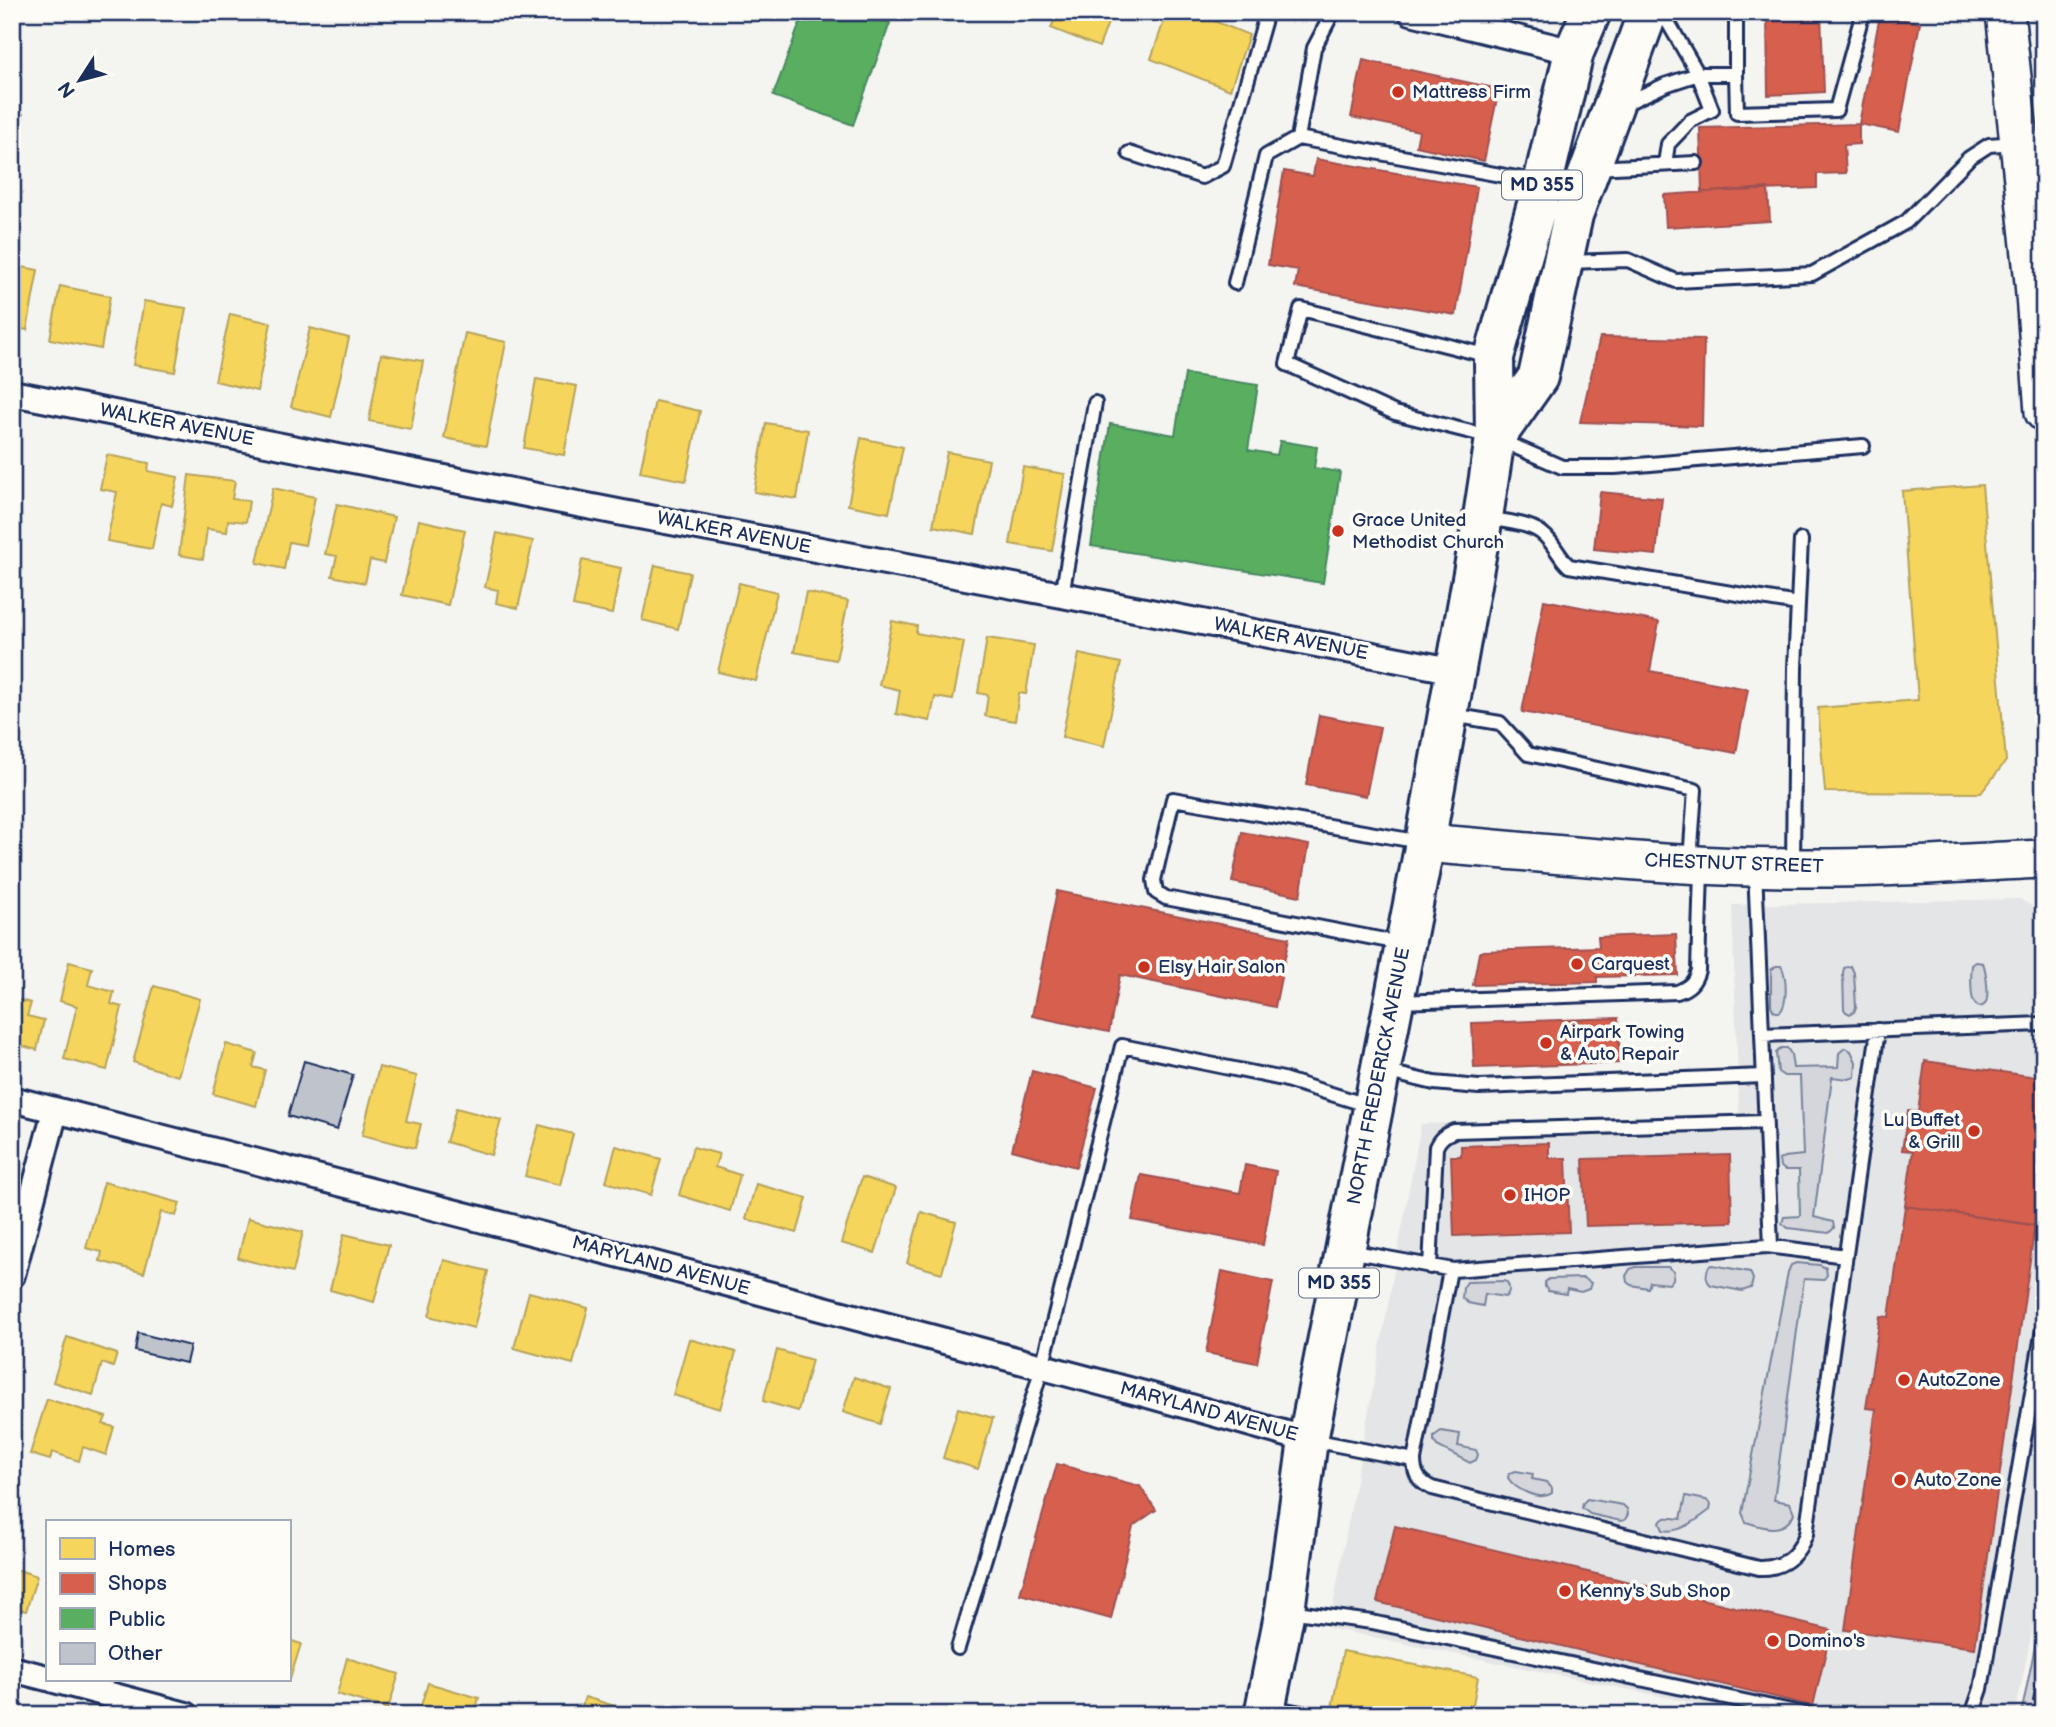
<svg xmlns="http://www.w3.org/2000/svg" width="2056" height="1727" viewBox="0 0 2056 1727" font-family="'Balsamiq Sans',sans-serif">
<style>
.built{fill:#e4e5e6}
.green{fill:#d4d6db;stroke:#78829c;stroke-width:2}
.homes{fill:#f6d55c;stroke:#b4a35d;stroke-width:2}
.shops{fill:#d6604d;stroke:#9e5152;stroke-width:2}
.public{fill:#5aae61;stroke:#478860;stroke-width:2}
.building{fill:#bfc3cc;stroke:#1b2f5e;stroke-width:2}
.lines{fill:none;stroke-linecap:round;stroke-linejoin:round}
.lane-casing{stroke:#1b2f5e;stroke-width:18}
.street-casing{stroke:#1b2f5e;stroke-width:30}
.secondary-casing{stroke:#1b2f5e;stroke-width:42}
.primary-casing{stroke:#1b2f5e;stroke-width:44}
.lane{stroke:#fdfcf7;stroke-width:12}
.street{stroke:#fdfcf7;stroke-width:24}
.secondary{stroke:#fdfcf7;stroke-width:37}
.primary{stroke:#fdfcf7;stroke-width:38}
.poi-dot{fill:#c8321e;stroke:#fdfcf7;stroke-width:2.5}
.labels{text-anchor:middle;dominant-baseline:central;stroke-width:7;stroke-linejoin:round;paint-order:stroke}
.shield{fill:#fdfcf7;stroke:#5f6c8c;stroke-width:2}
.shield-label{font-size:18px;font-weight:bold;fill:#1b2f5e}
.poi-label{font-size:19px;fill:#1b2f5e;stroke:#fdfcf7;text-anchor:start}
.street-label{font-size:19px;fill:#1b2f5e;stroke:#fdfcf7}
</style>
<rect width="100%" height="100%" fill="#f4f4f1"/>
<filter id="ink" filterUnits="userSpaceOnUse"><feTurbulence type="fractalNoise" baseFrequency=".0143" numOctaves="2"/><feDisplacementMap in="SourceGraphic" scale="14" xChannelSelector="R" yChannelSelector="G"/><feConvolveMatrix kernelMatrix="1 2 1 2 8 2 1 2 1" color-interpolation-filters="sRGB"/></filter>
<g filter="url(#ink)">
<path class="built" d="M2020,899l24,15v657l-29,144h-292v-6l-394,-81 92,-504 318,-11 -7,-208z"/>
<path class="green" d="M1976,962l7,1c3,7 7,35 2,41 -1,2 -3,2 -5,3 -2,-1 -4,-1 -5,-3 -5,-5 -4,-32 -3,-39z
M1776,966h5c6,10 7,37 -1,46h-4l-3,-2 -2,-5v-35z
M1851,966l3,7 2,34 -2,5 -4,2 -4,-2 -2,-3 -1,-36 1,-5z
M1781,1048h6l4,6 2,14 45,-1 1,-14 6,-5 6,3 5,11 -1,15 -6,2 -17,-2 -18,140 19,5 1,6 -5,5 -41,-5 -6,-5 2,-6 16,-1 -1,-46h-14l-5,-4 -1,-6 5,-3 19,-2 -3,-79h-16l-6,-4 -2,-19z
M1796,1263l24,2 6,3 1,7 -4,5 -19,-1 -30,221 16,3 4,10c-9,22 -30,15 -48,9l-4,-9 46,-241 3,-7z
M1713,1265l37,7 3,7 -2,9 -9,3 -31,-6c-6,-5 -5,-13 -2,-19z
M1636,1267h32l6,5 -1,7 -4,5 -19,-2 -2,6 -17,-3 -4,-3 -1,-6 4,-7z
M1583,1278l8,5 -2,6 -8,3 -14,-3 -1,5 -18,-3 -3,-4v-5l4,-3z
M1503,1281l4,1c3,5 3,11 -2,15l-20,-3 -2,12 -15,-3 -6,-5 1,-10 4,-6z
M1441,1431l19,3 -2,12 18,4 2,5 -2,5 -6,3 -33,-17 -3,-5v-5z
M1516,1471l17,3 -1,5 14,3 6,6v5c-13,9 -37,-4 -44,-15l1,-5z
M1686,1496l20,4 5,4 -1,6c-13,10 -31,24 -47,20l-3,-7c4,-9 13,-4 21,-4z
M1587,1499l36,6 4,4 1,5 -3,6 -4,1 -31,-7 -8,-6 1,-5z
M2044,1602v113h-23z"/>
<path class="homes" d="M1058,12h54l-13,35 -48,-19z
M1167,12h25l57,23 -19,55 -79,-31z
M12,112l11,2 -6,32 -5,-1z
M12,265l26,5 -11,60 -15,-3z
M60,286l50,10 -9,53 -51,-10z
M144,301l42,7 -11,64 -42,-7z
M230,314l41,9 -14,68 -42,-10z
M310,328l39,10 -18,79 -40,-10z
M465,333l41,9 -20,104 -42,-8z
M381,354l42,7 -12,68 -42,-8z
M536,379l41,7 -13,69 -40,-7z
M655,401l45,10 -14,70 -46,-9z
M766,423l42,7 -11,69 -43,-7z
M861,438l42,9 -14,66 -41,-8z
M947,452l42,8 -14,74 -42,-8z
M107,455l42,8 -1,8 30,6 -6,29 -11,-3 -9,46 -45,-8 10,-49 -17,-3z
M1023,467l42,7 -13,77 -42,-7z
M189,475l46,6 -3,18 17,2 -3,21 -18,-2 -1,12 -20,-3 -4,30 -24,-4z
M1982,485l24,276 -25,32 -156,-1 -7,-84 100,-8 -16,-209z
M273,488l42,9 -10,48 -16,-3 -5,27 -27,-6z
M337,504l57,13 -10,46 -14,-3 -5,23 -33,-7 5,-20 -12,-2z
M419,520l46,10 -17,75 -46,-10z
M497,533l36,8 -15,67 -22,-5 2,-13 -13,-3z
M582,560l39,8 -9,46 -39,-8z
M655,565l35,8 -12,56 -36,-9z
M739,583l38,9 -21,89 -38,-9z
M806,592l42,9 -12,59 -42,-8z
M892,621l25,5 -1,7 48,9 -11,58 -18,-3 -5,24 -34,-7 4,-24 -21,-5z
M987,638l47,7 -8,49 -7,-1 -4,28 -30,-5 3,-21 -10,-2z
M1079,654l42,9 -17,83 -42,-9z
M69,962l23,6 -4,17 26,7 -3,12 11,3 -15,63 -43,-11 13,-53 -17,-5z
M154,986l46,13 -22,77 -45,-14z
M12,998l19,5 -4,13 17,4 -7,30 -25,-7z
M226,1044l31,9 -4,14 12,3 -9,36 -43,-12z
M379,1067l38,9 -11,45 15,3 -6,24 -53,-13z
M456,1108l45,12 -10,35 -45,-13z
M539,1125l34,9 -13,51 -35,-9z
M616,1146l45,13 -10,36 -45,-13z
M693,1147l26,7 -4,13 25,8 -10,36 -51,-16z
M862,1177l34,11 -21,65 -34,-10z
M104,1182l76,21 -4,13 -15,-4 -17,61 -44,-12 2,-9 -16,-4z
M756,1184l51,14 -10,35 -51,-14z
M921,1212l35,10 -14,51 -35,-10z
M248,1218l55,14 -10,40 -55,-14z
M344,1234l45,11 -15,57 -44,-12z
M444,1260l44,11 -14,57 -45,-12z
M529,1292l59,16 -15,56 -59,-16z
M67,1337l50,17 -4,13 -11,-4 -9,32 -40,-13z
M689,1339l47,13 -16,57 -47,-14z
M777,1350l35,10 -14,51 -35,-10z
M854,1377l37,12 -11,35 -37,-12z
M47,1399l59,18 -3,7 11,3 -8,28 -23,-8 -4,14 -27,-9 -2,8 -20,-6z
M958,1408l35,10 -15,51 -35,-11z
M12,1568l25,8 -11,35 -14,-4z
M289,1640l12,4 -11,35h-1z
M1343,1651l135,26 -7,38h-103l-36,-7z
M347,1658l52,16 -11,35 -51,-15z
M428,1683l51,15 -5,17h-56z
M585,1697l49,15 -1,3h-54z"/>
<path class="shops" d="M1767,12h54l3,80 -56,3z
M1880,15l40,8 -21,109 -40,-8z
M1363,60l136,29 -15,72 -68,-15 3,-15 -68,-14z
M1859,124v20l-15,1 2,28 -29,1v14l-115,4 -2,-64z
M1316,159l161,28 -21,128 -161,-28 3,-17 -30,-5 16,-94 29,5z
M1768,188l2,33 -104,6 -2,-32z
M1600,337l104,2 -2,87 -122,-4z
M1600,492l62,6 -6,57 -62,-6z
M1544,600l115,22 -9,49 98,18 -12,64 -214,-41z
M1319,715l61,12 -14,69 -60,-11z
M1242,832l67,13 -9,51 -68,-14z
M1057,891l232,47 -14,69 -155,-32 -11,57 -77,-16z
M1676,934l2,41 -81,2v5l-124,3 6,-32 4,-2 116,-4 -1,-10z
M1618,1018l2,45 -146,5 -2,-45z
M1925,1061l119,17v90l-3,20 3,1v38l-139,-21 8,-55 -11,-1 6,-39 10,1z
M1032,1071l65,17 -21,79 -64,-17z
M1549,1143v15h17l3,74 -115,4 -3,-80h10v-10z
M1730,1155l2,67 -146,4 -3,-67z
M1245,1165l31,6 -13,74 -131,-25 9,-45 99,18z
M1905,1206l130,19 -60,423 -130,-18 31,-221 -10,-1 14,-92 9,1z
M1222,1271l51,11 -16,81 -51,-10z
M1057,1464l83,22 16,24 -23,16 -22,93 -91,-25z
M1395,1526l436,104 -18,76 -436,-104z"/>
<path class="public" d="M804,12h57l29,11 -37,102 -80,-29z
M1185,374l73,11 -10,65 29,5 3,-14 37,6 -3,21 26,4 -17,111 -232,-37 19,-122 65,11z"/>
<path class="building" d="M304,1061l49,14 -16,55 -49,-14z
M138,1333l52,13 -4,17 -51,-12z
M2044,1648v54l-11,-2z"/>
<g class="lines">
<defs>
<path id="lane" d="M1333,12l-19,36 -16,90 241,44
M1662,12l36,62 14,36 -22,11 -22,23 -3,20
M1736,74l1,39 99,-3 27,-98
M1622,105l43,-20 33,-11h38v-62
M1129,153l73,24 21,-11 44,-154
M1594,168l102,-5
M1568,262l60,-2 48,21 136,-7 94,-52 63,-64 20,-13 26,-2
M1235,283l31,-127 32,-18
M1489,356l-188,-47 -14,55 108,49 100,25 67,29h53l248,-21
M1488,518c17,4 45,5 57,18 10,9 14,21 24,30l229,38
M1062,595l33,-192
M1452,715l48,8 28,31 167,36 -5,71
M1793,864l2,-196 6,-128
M1755,869l16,377
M1400,943l-234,-45 -10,-6 -2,-12 19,-81 248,43
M1398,1002l279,-10c12,-4 18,-10 21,-22l3,-100
M1762,1035l282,-11
M1384,1071l50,12 45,4 285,-11
M1349,1251l104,19 314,-24 79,10
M1430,1267l6,-120c4,-9 9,-12 18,-16l311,-9
M1450,1270l-36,190c0,14 5,22 18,28l327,80c24,1 39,-12 47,-34l72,-504
M1312,1440l102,20
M1288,1611l84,11 438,93
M958,1648l84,-281 80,-321 161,33 87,27
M1270,1707l42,8
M1972,1715l9,-26 63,-366"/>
<path id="street" d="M1411,12l163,40
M12,393l611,120 439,82 394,76
M12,1099l620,159 516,137 160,45
M12,1275l43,-164
M12,1669l35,9
M54,1680l132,35"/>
<path id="secondary" d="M2005,12l29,270 10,130
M1425,843c123,10 246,24 370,25 83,1 166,-5 249,-9"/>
<path id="primary" d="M1495,438l43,-61 35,-162 75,-203
M1264,1715l21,-105 23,-170 117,-597 58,-326 12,-79 -1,-81 49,-174 31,-131 17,-40"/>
</defs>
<use href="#lane" class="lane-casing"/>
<use href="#street" class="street-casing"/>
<use href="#secondary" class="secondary-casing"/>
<use href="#primary" class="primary-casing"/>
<use href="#lane" class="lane"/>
<use href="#street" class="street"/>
<use href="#secondary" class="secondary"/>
<use href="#primary" class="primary"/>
</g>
</g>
<g class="poi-dot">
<circle cx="1398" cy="92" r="7"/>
<circle cx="1338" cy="531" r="7"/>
<circle cx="1577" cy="964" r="7"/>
<circle cx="1144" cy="967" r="7"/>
<circle cx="1546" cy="1043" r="7"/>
<circle cx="1974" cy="1131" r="7"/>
<circle cx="1510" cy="1195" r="7"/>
<circle cx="1904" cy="1380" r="7"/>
<circle cx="1900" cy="1480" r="7"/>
<circle cx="1565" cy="1591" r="7"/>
<circle cx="1773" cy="1641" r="7"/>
</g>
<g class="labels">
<g class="shield">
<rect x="1502" y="170.5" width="80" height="29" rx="5"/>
<rect x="1299" y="1268.5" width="80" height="29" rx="5"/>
</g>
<g class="shield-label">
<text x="1542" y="185">MD 355</text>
<text x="1339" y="1283">MD 355</text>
</g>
<g class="poi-label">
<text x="1412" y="92">Mattress Firm</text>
<text x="1352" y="520">Grace United<tspan x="1352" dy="22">Methodist Church</tspan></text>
<text x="1591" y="964">Carquest</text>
<text x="1158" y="967">Elsy Hair Salon</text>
<text x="1560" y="1032">Airpark Towing<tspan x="1560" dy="22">&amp; Auto Repair</tspan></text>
<text x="1960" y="1120" text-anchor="end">Lu Buffet<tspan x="1960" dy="22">&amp; Grill</tspan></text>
<text x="1524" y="1195">IHOP</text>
<text x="1918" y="1380">AutoZone</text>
<text x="1914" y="1480">Auto Zone</text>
<text x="1579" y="1591">Kenny's Sub Shop</text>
<text x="1787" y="1641">Domino's</text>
</g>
<g class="street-label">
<text transform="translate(177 425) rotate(11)">WALKER AVENUE</text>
<text transform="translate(734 533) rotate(11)">WALKER AVENUE</text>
<text transform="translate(1291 639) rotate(11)">WALKER AVENUE</text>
<text transform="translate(1734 864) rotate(2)">CHESTNUT STREET</text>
<text transform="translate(1379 1076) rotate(-79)">NORTH FREDERICK AVENUE</text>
<text transform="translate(661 1266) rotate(15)">MARYLAND AVENUE</text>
<text transform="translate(1209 1412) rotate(15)">MARYLAND AVENUE</text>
</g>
</g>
<rect width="2056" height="1727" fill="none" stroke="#fdfcf7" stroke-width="42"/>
<rect x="21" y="21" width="2014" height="1685" fill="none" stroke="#1b2f5e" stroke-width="2.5" filter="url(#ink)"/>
<rect x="46" y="1520" width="245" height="161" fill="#fdfcf7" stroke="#a3aaba" stroke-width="2"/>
<rect x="60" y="1538" width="35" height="21" fill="#f6d55c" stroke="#a3aaba" stroke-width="2"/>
<text x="108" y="1556" font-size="21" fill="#1b2f5e">Homes</text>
<rect x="60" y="1573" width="35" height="21" fill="#d6604d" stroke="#a3aaba" stroke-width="2"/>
<text x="108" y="1590" font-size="21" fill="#1b2f5e">Shops</text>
<rect x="60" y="1608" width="35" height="21" fill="#5aae61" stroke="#a3aaba" stroke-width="2"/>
<text x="108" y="1626" font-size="21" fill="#1b2f5e">Public</text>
<rect x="60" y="1643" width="35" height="21" fill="#bfc3cc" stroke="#a3aaba" stroke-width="2"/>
<text x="108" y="1660" font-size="21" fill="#1b2f5e">Other</text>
<g transform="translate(80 80) rotate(234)" stroke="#fdfcf7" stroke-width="5" paint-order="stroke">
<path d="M0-5L12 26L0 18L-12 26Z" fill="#1b2f5e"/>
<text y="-10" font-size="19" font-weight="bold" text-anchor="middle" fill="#1b2f5e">N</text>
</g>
</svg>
